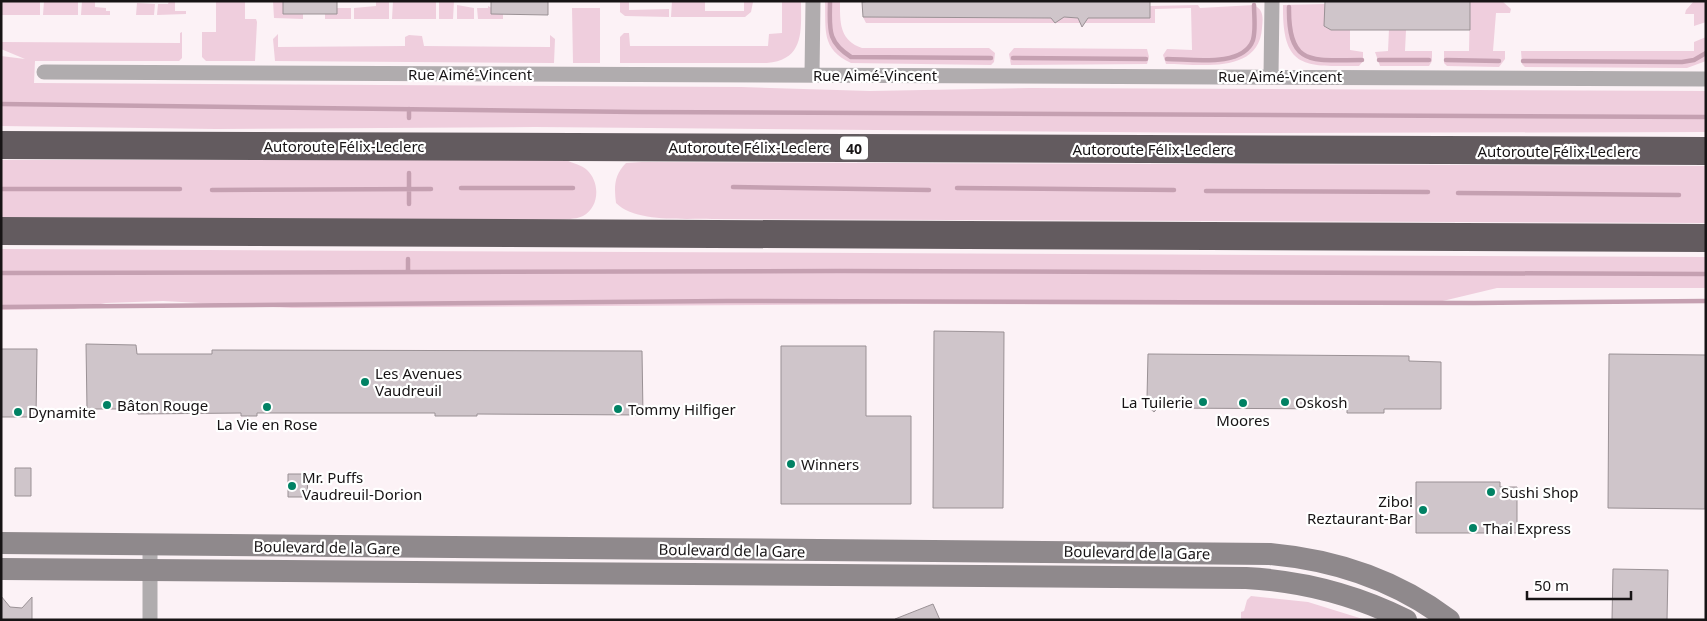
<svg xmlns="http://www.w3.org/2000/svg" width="1707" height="621" viewBox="0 0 1707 621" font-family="'Noto Sans',sans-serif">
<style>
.green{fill:#efcedd}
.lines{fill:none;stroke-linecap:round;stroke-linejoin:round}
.stream{stroke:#c5a0b1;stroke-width:4.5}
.building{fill:#cfc5ca;stroke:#9a9195}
.minor{stroke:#b0acae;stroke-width:15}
.secondary{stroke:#8f898c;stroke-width:22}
.motorway{stroke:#635b5f;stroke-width:28}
.poi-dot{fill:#018264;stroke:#fff;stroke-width:2}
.labels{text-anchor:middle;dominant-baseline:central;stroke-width:4.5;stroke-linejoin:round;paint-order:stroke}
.shield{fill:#fff;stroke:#5d5a5b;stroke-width:1}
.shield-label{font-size:14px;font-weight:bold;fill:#171415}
.street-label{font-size:15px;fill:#171415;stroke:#fff}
.poi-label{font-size:15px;fill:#171415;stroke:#fff;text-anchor:start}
</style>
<rect width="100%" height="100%" fill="#fcf2f6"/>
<path class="green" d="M1,1h39v14h-39z
M44,1h34v14h-35z
M82,1h13v6l11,1v3h4v4h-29z
M169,1h6v10h11v3l-29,1 1,-11h10z
M216,1h29v18h11l1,3 -2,39h-49l-4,-4v-25h14z
M273,1h10v13h20v5l-29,-1z
M376,1h13v18h-35v-11l22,-2z
M393,1h43v18h-44z
M439,1h15l-1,18h-14z
M620,1h9v9l40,-1v8l-44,-1 -5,-4z
M672,1h33v10h39v-9h9l-2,10 -6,5h-74z
M782,1h19c0,29 4,59 -34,62h-147v-26l4,-4h5l1,13h138l1,-12 13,-1z
M825,1h15c0,21 -1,39 22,47h127l6,5 -1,9 -3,3 -140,-2c-30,-14 -25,-33 -26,-62z
M1470,1h32l9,8 -1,4h-14l-3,38h12v8l-6,8 -52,-1 -3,-3v-12h25z
M1694,1h12v21l-12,4v-12h-9l1,-4z
M137,3l18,1 -1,11h-18z
M1325,4v23l6,3 19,-1v21l13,2v9l-4,5c-54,0 -77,4 -76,-61z
M457,5l17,3v11h-17z
M1198,5l2,3 54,-3c10,5 9,13 8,23 -3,47 -63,36 -96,36l-3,-9 4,-6 25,1 -1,-42 -36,1v14h-289l-3,-6 188,1 6,3 4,-4 27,1 62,-12z
M488,6l15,8v5h-25l-1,-11h11z
M337,8h14v11h-26v-5h12z
M572,8h28v55h-27z
M1389,29l17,1 -1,21h27v10l-3,5h-49l-5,-14 13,-1z
M182,32v26l-3,3h-144l-1,22 707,4 129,4 160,-3 676,3v41l-484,1 -687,-6 -319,2 -215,-3v-70l24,3 -24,-10v-7l179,1v-10z
M278,34v13l127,-1v-9l4,-2 13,1 2,10 126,1v-12l5,4 -1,24 -279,-2 -2,-22z
M1706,37v24l-19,7 -162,-1 -3,-3 -1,-13h173v-9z
M1014,48l133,1 2,8 -2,7 -136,1 -2,-11z
M1,160h565c6,3 16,5 21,10 13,12 13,37 -4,46 -9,5 -36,3 -47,4l-535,-3z
M642,162l1064,4v57l-994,-4c-27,-1 -76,4 -96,-16 -2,-16 -2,-28 10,-40z
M1,249l1705,8v31h-209l-71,17 -521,-1 -613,4 -129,-7 -57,2 -32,6 -73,1z
M1251,596l57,6 58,18h-125v-8l3,-1 3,-11z"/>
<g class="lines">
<path class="stream" d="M830,1c0,27 -4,40 21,56l140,1
M1289,7c-1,61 24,53 73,53
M1013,58l133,1
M1167,59c24,0 76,9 86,-19 3,-11 1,-24 1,-35
M1379,60h50
M1446,60l53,1
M1523,61l159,1 12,-2 12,-7
M1,104l636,8 1069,5
M409,109v9
M733,187l196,3
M461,188h112
M957,188l217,2
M1,189h179
M212,190l219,-1
M1206,191l222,1
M1458,193l221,2
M409,204v-31
M408,271v-12
M1,273l839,-2 866,3
M1,307l726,-6 747,2 232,-2"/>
</g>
<path class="building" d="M283,1h54v13h-54z
M491,1h57v14l-57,-1z
M1150,1v17h-62l-6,9 -4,-9 -14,-1 -9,6 -4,-5 -188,-1 -1,-15 9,-1z
M1325,1h145v29h-139l-7,-4z
M934,331l70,1 -1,176h-70z
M86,344l50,1 1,9h75v-4l430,1 1,64 -166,-1v2h-42v-3h-178v3h-16v-3l-103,1v-5h-51z
M781,346h85v70h45v88h-130z
M1,349h36l-1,68h-35z
M1148,354l261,2v5l32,1v47h-57v4h-37v-4l-189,-1 -4,4 -11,-10 4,-4z
M1609,354l97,1 -1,154 -97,-1z
M15,468h16v28h-16z
M288,474h20l-1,23h-19z
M1416,482h84v5h17v46h-101z
M1613,569l55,1 -1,50h-55z
M1,596l9,11 12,1 10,-11v23h-31z
M933,604l7,16h-45v-1z"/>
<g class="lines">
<path class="minor" d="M44,72l1662,7
M812,75l1,-74
M1271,76l1,-75
M150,620v-75"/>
<path class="secondary" d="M1,543l1269,11c66,6 126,26 179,66
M1,569l1245,9c56,3 110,17 160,42"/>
<path class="motorway" d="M1,145l1705,6
M1,231l1705,7"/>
</g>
<g class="poi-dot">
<circle cx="365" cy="382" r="5"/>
<circle cx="1203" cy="402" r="5"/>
<circle cx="1285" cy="402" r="5"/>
<circle cx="1243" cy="403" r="5"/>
<circle cx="107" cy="405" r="5"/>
<circle cx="267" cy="407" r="5"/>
<circle cx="618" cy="409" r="5"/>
<circle cx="18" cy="412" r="5"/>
<circle cx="791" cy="464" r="5"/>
<circle cx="292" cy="486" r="5"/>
<circle cx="1491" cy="492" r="5"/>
<circle cx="1423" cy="510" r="5"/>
<circle cx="1473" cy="528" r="5"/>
</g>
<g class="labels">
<rect class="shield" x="840" y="136.5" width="28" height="23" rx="4"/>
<g class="shield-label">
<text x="854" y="148">40</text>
</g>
<g class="street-label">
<text x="470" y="74">Rue Aimé-Vincent</text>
<text x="875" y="75">Rue Aimé-Vincent</text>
<text x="1280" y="76">Rue Aimé-Vincent</text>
<text x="344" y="146">Autoroute Félix-Leclerc</text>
<text x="749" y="147">Autoroute Félix-Leclerc</text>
<text x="1153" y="149">Autoroute Félix-Leclerc</text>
<text x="1558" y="151">Autoroute Félix-Leclerc</text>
<text transform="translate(327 547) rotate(1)">Boulevard de la Gare</text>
<text transform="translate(732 550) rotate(1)">Boulevard de la Gare</text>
<text transform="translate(1137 552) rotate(1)">Boulevard de la Gare</text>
</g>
<g class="poi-label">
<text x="375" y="373">Les Avenues<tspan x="375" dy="17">Vaudreuil</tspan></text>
<text x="1193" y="402" text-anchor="end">La Tuilerie</text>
<text x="1295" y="402">Oskosh</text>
<text x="117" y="405">Bâton Rouge</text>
<text x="628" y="409">Tommy Hilfiger</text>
<text x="28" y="412">Dynamite</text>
<text x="1243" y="420" text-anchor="middle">Moores</text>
<text x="267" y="424" text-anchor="middle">La Vie en Rose</text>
<text x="801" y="464">Winners</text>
<text x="302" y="477">Mr. Puffs<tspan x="302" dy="17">Vaudreuil-Dorion</tspan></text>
<text x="1501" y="492">Sushi Shop</text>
<text x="1413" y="501" text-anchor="end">Zibo!<tspan x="1413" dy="17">Reztaurant-Bar</tspan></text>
<text x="1483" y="528">Thai Express</text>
</g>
</g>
<rect width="1707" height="621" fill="none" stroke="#171415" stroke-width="5"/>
<path d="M1527 591v8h104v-8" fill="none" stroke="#171415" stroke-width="2.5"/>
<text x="1534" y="591" font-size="15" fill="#171415" stroke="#ffffff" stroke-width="4" paint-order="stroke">50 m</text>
</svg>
